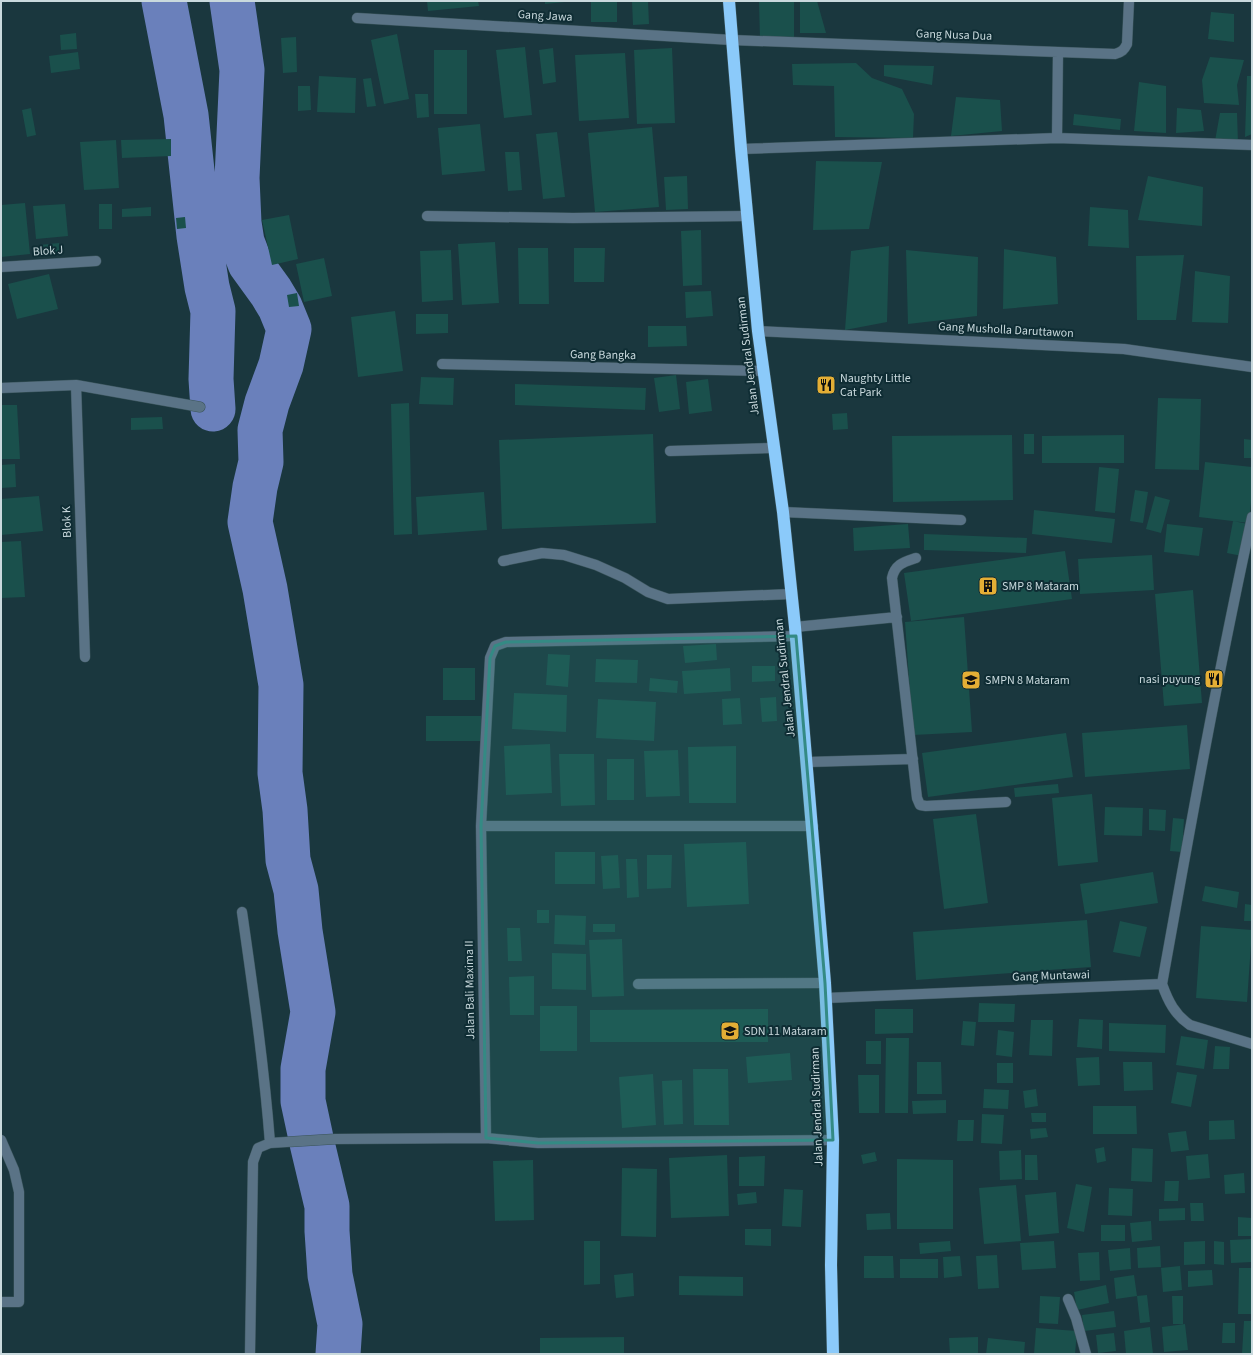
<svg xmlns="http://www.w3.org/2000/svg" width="1253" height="1355" viewBox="0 0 1253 1355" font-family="'Source Sans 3',sans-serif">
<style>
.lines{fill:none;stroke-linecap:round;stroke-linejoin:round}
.river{stroke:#6a80bb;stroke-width:45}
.building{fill:#1a504c}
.minor-casing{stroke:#3a545b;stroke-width:11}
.highway-casing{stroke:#3a545b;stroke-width:13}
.minor{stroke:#5a7386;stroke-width:10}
.highway{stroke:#8bcafa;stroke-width:12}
.marked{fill:#348a84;fill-opacity:0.2;stroke:#348a84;stroke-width:3;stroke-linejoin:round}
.labels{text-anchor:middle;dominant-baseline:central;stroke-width:4;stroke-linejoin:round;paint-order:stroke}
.street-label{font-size:12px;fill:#c9d9dd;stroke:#0f2d34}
.poi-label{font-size:12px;fill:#c9d9dd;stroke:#0f2d34;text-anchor:start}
</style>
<rect width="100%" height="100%" fill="#1a373e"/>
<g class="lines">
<path class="river" d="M164,1l22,114 13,121 8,51 6,24 -2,68 2,30
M232,1l10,69 -5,108 2,45 3,19 8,21 21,29 9,15 9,22 -8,36 -14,38 -7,27 1,32 -6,25 -5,35 15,67 16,96 -1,88 5,37 3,50 8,30 4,41 13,81 -10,57v32l9,42 15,63v25l3,44 10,49 -2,30"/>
</g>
<path class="building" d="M427,1h51l1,5 -51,5z
M545,1h19l1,1 -20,2z
M591,1h26v21h-26z
M632,1h16l1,23 -16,1z
M759,1h35v38h-34z
M804,1h13l9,32h-26v-31z
M1211,12l23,2v28l-26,-3z
M76,33l1,16 -16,1 -1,-15z
M397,34l12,65 -25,5 -13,-64z
M296,37l1,35 -14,1 -2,-35z
M525,47l7,68 -28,3 -8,-68z
M553,48l3,34 -13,2 -4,-34z
M672,48l3,75 -38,1 -3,-74z
M434,50h33v64h-33z
M78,52l2,17 -29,4 -2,-17z
M625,53l4,65 -50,3 -4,-66z
M1210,57l34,3 -7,25 2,20 -35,-2 -2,-23z
M856,63l16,15 30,11 12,25 -1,24 -78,-1 -1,-51 -41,-1 -1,-21z
M884,65l50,1 -2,19 -48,-9z
M319,76l37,2 -1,35 -38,-1z
M1247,76h5v58l-7,3z
M371,78l5,28 -9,1 -4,-28z
M1139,82l27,4v47l-32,-2z
M298,86h12l1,24 -13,1z
M415,94h13l1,23 -12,1z
M956,97l44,3 2,31 -51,5z
M31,108l5,27 -9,2 -5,-27z
M1177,108l24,2 3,21 -28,2z
M1220,113h17l1,30 -23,-2z
M1074,114l47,5 -1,11 -47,-5z
M480,124l5,47 -43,4 -4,-47z
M652,127l7,80 -64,5 -7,-79z
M557,132l8,65 -22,2 -7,-65z
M171,139v17l-49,2 -1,-18z
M116,140l3,48 -35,2 -4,-48z
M505,152h14l3,38 -14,1z
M816,161l66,1 -13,67 -56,1z
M687,176l1,33 -22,1 -2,-33z
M1148,176l55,11 -1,39 -64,-6z
M25,203l5,51 -29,3v-52z
M65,204l3,32 -32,3 -3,-33z
M99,204h13v25h-13z
M151,207v9l-29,1v-8z
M1090,207l38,3 1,38 -41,-2z
M289,215l9,44 -26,6 -10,-45z
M185,217l1,11 -9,1 -1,-11z
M701,230l1,55 -19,1 -2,-55z
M495,242l4,61 -37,2 -4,-61z
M59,243l1,9 -19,2 -1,-9z
M889,246l-2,76 -42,8 6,-79z
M518,248h30l1,56h-30z
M574,248h31l-1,34h-30z
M1004,249l52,8 2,47 -55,5z
M451,250l2,50 -31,2 -2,-51z
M906,250l72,7 -1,59 -69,8z
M1184,255l-8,65h-39l-1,-64z
M324,258l8,38 -28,6 -8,-38z
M1195,271l35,5 -2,47 -36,-1z
M49,274l9,35 -41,10 -9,-35z
M711,291l2,25 -27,2 -1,-26z
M297,293l2,13 -10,1 -2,-12z
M395,311l8,60 -45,6 -7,-60z
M416,314h32v19l-32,1z
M648,326h38l1,20 -39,1z
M676,375l4,34 -21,3 -5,-34z
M421,377l33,1 -1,27 -34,-1z
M708,379l4,32 -23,3 -3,-32z
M515,384l131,4 -1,22 -130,-5z
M1158,398l43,1 -2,71 -44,-1z
M409,403l3,131 -18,1 -3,-131z
M1,405h16l3,54h-19z
M847,413l1,16 -15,1 -1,-16z
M162,417l1,12 -32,1v-12z
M653,434l3,89 -154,6 -3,-89z
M1024,434h10v20h-10z
M1012,435l1,65 -120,2 -1,-66z
M1124,435v28h-82v-27z
M1244,439l8,1v18h-8z
M1205,462l47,5v24l-3,32 -50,-6z
M15,464l1,23 -15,1v-23z
M1099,467l20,2 -4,44 -20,-2z
M1135,490l13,2 -5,31 -13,-2z
M484,492l3,38 -69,5 -2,-38z
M39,496l4,35 -42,4v-36z
M1155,496l15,4 -9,33 -15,-4z
M1034,510l81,9 -3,24 -80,-9z
M1233,521l15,3 -6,32 -15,-3z
M908,524l2,24 -56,3 -1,-23z
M1167,524l36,4 -4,28 -35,-4z
M924,534l103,4 -1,15 -102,-3z
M21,541l4,56 -24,1v-56z
M1065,551l7,48 -161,22 -7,-48z
M1152,555l2,35 -74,4 -2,-35z
M1193,590l9,113 -38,3 -9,-112z
M964,617l8,115 -59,3 -8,-113z
M716,644l1,16 -32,3 -2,-17z
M548,654l22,1 -2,32 -22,-2z
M596,659l42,1 -1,23 -42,-1z
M752,666h23v15l-23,1z
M443,668h32v32h-32z
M730,668l1,23 -47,3 -2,-23z
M650,678l28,3 -1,12 -28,-2z
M514,693l53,2 -1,37 -54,-3z
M776,697l1,24 -15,1 -2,-24z
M740,698l2,26 -19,1 -1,-26z
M598,699l58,3 -2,39 -58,-3z
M426,716h55v25h-55z
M1187,725l3,44 -105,8 -3,-44z
M1066,733l7,44 -145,20 -6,-44z
M550,744l2,49 -46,2 -2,-49z
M736,746v57h-47l-1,-56z
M678,750l2,46 -34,1 -2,-46z
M559,754h35l1,51 -34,1z
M607,759h27v41h-27z
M1058,784l1,9 -44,4 -1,-9z
M1092,794l6,68 -40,4 -6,-68z
M1105,807l38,1 -1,28 -38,-1z
M1149,809l17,1 -1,21 -16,-1z
M976,814l12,89 -44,6 -11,-90z
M1173,818l11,1 -2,33 -12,-1z
M746,842l3,62 -62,3 -3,-63z
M555,852h40v32h-40z
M618,855l2,33 -17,1 -2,-33z
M647,855h25l-1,33 -24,1z
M626,859h11l2,38 -12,1z
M1153,872l5,31 -73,11 -5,-30z
M1205,886l34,6 -2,16 -35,-7z
M1245,904l7,1v16h-8z
M537,910h12v13h-12z
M555,915l31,1 -1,29 -31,-1z
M1087,920l4,47 -175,13 -3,-48z
M1120,921l27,6 -7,30 -27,-5z
M593,924h22v8h-22z
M1201,926l51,4 -5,72 -51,-4z
M507,928h13l2,33h-14z
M622,939l2,57 -32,1 -3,-57z
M552,953l34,1v36l-34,-1z
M534,976v39h-24l-1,-38z
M979,1003l36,1 -1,18h-36z
M540,1006h37v45h-37z
M768,1009v33h-178v-32z
M875,1009h38v24l-38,1z
M1079,1019l24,1 -1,29 -25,-2z
M1031,1020h22l-1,36 -23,-1z
M963,1021l13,1 -2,24 -13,-1z
M1109,1023l57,2 -1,28 -56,-2z
M998,1030l16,2 -2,25 -16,-2z
M1181,1036l27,4 -4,29 -28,-4z
M886,1038h23l-1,75h-23z
M866,1041h15v23h-15z
M1215,1046l15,1 -1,22h-16z
M790,1053l2,27 -44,3 -2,-26z
M1099,1057l1,28 -22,1 -2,-28z
M917,1062h24l1,32h-25z
M1123,1062h29l1,28 -29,1z
M997,1063h16v20h-16z
M693,1069h35l1,56h-35z
M1177,1072l20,3 -6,32 -20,-4z
M653,1074l3,51 -34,3 -3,-51z
M858,1075h21v38h-20z
M682,1080l1,44 -19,1 -2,-44z
M984,1089l25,1 -1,19 -25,-1z
M1036,1089l2,17 -13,2 -2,-17z
M946,1100v13l-33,1 -1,-13z
M1093,1106h43l1,28h-44z
M1031,1113h15v9h-14z
M982,1114l22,1 -2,29 -21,-1z
M958,1120h16l-1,21h-16z
M1234,1120l1,19 -26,1v-19z
M1046,1128l2,9 -17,2 -1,-10z
M1186,1131l3,19 -18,2 -3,-19z
M1104,1147l2,14 -9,2 -2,-14z
M1132,1148l21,1 -1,33 -21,-1z
M1021,1150l1,29 -22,1 -1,-29z
M875,1152l2,9 -14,3 -2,-9z
M1208,1154l2,24 -22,2 -2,-24z
M727,1155l2,61 -58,2 -2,-60z
M1025,1155h12l1,25h-13z
M765,1156l-1,30h-25v-29z
M897,1159l56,1v69h-56z
M533,1160l1,60 -39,1 -2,-60z
M622,1168l35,1 -1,68 -35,-1z
M1244,1173l1,20 -20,1 -1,-19z
M1165,1181h14l-1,20h-14z
M1076,1184l16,3 -8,45 -17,-4z
M1016,1185l5,56 -37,3 -5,-56z
M1109,1188l24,1 -1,27 -24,-1z
M784,1189l19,1 -2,37 -19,-1z
M756,1192l1,11 -19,2 -1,-11z
M1056,1192l3,41 -30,3 -4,-41z
M1190,1203h13l1,18h-13z
M1185,1208v12l-26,1v-12z
M890,1213l1,16 -24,1 -1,-16z
M1238,1217l14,1v18h-14z
M1151,1221l1,19 -20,2 -2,-19z
M1101,1225h24v16h-24z
M745,1229h26v17l-26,-1z
M1252,1239v23l-21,1 -1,-23z
M584,1241h16v43l-16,1z
M950,1241l1,10 -31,3 -1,-11z
M1054,1241l2,27 -34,2 -2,-27z
M1205,1241v23l-21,1v-23z
M1214,1241l10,1v23l-10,-1z
M1160,1246l1,21 -23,1 -1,-20z
M1130,1248l1,21 -21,2 -2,-21z
M1099,1252l1,28 -20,1 -2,-28z
M997,1255l2,33 -21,1 -2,-33z
M864,1256h29l1,22h-30z
M960,1256l2,20 -18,2 -1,-21z
M900,1259h38v19h-38z
M1180,1266l2,24 -19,2 -2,-24z
M1239,1268h13v46h-14z
M1212,1270l1,15 -25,2v-16z
M633,1273l1,23 -18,2 -2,-23z
M1134,1275l3,21 -21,3 -2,-21z
M679,1276l64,1v19l-64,-1z
M1106,1285l3,18 -32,7 -3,-18z
M1147,1295l3,27 -10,1 -3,-27z
M1040,1296l20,1 -2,27 -19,-1z
M1172,1296h11v28h-10z
M1114,1311l2,16 -32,4 -2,-16z
M1244,1321h8v33h-10z
M1223,1323h12v20h-13z
M1185,1324l3,26 -24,2 -2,-25z
M1150,1327l3,27h-27l-2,-23z
M1036,1328l41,3 -2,23h-41z
M1114,1333l2,18 -18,2 -2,-18z
M624,1337v17h-84v-16z
M978,1337v17h-28l-1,-16z
M988,1338l37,4 -1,12h-38z"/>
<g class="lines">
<defs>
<path id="minor" d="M357,18l375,22 383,14c7,-2 9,-4 12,-10l2,-43
M1057,138l1,-86
M741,149l316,-11 195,7
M427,216l146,2 174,-2
M1,267l95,-6
M758,331l366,18 128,18
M442,364l321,7
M76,385l9,272
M1,388l75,-3 124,22
M670,451l104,-3
M783,512l178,8
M1252,517c-34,155 -62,311 -90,467 6,17 13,31 28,41l62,19
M916,558c-12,4 -21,6 -24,20l25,220 3,7 6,1 80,-4
M503,561l39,-8 22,2 32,10 29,13 23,14 20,7 123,-5
M795,627l102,-10
M808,762l105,-3
M481,826l9,-168 5,-12 11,-4 290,-6
M242,912c11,77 22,153 28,231
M638,984l187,-1
M826,998l336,-14
M486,1138l-5,-312h332
M1,1140l13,30 5,22v110h-18
M1068,1299l8,19 10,36
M250,1354l3,-192 5,-14 12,-5 65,-4 151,-1 52,5 295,-3"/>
<path id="highway" d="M729,1l12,148 17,182 25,181 12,115 30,356 8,157 -2,125 2,89"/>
</defs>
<use href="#minor" class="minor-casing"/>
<use href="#highway" class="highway-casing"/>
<use href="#minor" class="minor"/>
<use href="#highway" class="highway"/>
</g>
<path class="marked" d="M796,636l29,347 8,157 -295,3 -52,-5 -5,-312 9,-168 5,-12 11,-4z"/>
<defs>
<symbol id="restaurant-square" viewBox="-11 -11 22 22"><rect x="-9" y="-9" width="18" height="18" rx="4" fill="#e4ae35" stroke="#0f2d34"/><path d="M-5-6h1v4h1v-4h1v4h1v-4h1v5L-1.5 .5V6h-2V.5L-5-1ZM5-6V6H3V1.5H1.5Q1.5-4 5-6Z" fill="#111"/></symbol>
<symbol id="building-square" viewBox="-11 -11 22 22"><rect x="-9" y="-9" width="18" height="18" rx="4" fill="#e4ae35" stroke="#0f2d34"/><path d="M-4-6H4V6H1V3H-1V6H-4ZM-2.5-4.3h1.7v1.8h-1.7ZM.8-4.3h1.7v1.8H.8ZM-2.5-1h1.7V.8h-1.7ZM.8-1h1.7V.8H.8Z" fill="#111"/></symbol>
<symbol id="school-square" viewBox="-11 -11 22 22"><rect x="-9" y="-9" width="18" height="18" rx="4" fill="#e4ae35" stroke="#0f2d34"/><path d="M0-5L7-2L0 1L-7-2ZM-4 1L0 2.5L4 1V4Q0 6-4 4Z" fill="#111"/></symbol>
</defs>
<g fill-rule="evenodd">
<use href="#restaurant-square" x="815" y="374" width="22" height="22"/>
<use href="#building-square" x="977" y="575" width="22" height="22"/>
<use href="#restaurant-square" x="1203" y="668" width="22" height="22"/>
<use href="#school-square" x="960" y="669" width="22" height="22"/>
<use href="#school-square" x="719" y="1020" width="22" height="22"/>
</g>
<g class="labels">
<g class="street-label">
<text transform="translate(545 16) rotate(3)">Gang Jawa</text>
<text transform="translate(954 35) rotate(2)">Gang Nusa Dua</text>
<text transform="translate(48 251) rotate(-4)">Blok J</text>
<text transform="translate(1006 330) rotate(3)">Gang Musholla Daruttawon</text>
<text transform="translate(603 355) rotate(1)">Gang Bangka</text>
<text transform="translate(748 356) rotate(-97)">Jalan Jendral Sudirman</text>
<text transform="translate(67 522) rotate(-92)">Blok K</text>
<text transform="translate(785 678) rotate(-96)">Jalan Jendral Sudirman</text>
<text transform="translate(1051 976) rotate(-2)">Gang Muntawai</text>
<text transform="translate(470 990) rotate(-91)">Jalan Bali Maxima II</text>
<text transform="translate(817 1107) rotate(-92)">Jalan Jendral Sudirman</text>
</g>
<g class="poi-label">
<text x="840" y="378">Naughty Little<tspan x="840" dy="14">Cat Park</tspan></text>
<text x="1002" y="586">SMP 8 Mataram</text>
<text x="1200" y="679" text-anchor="end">nasi puyung</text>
<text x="985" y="680">SMPN 8 Mataram</text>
<text x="744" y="1031">SDN 11 Mataram</text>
</g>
</g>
<rect width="1253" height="1355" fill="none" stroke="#c9d9dd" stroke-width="4"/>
</svg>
